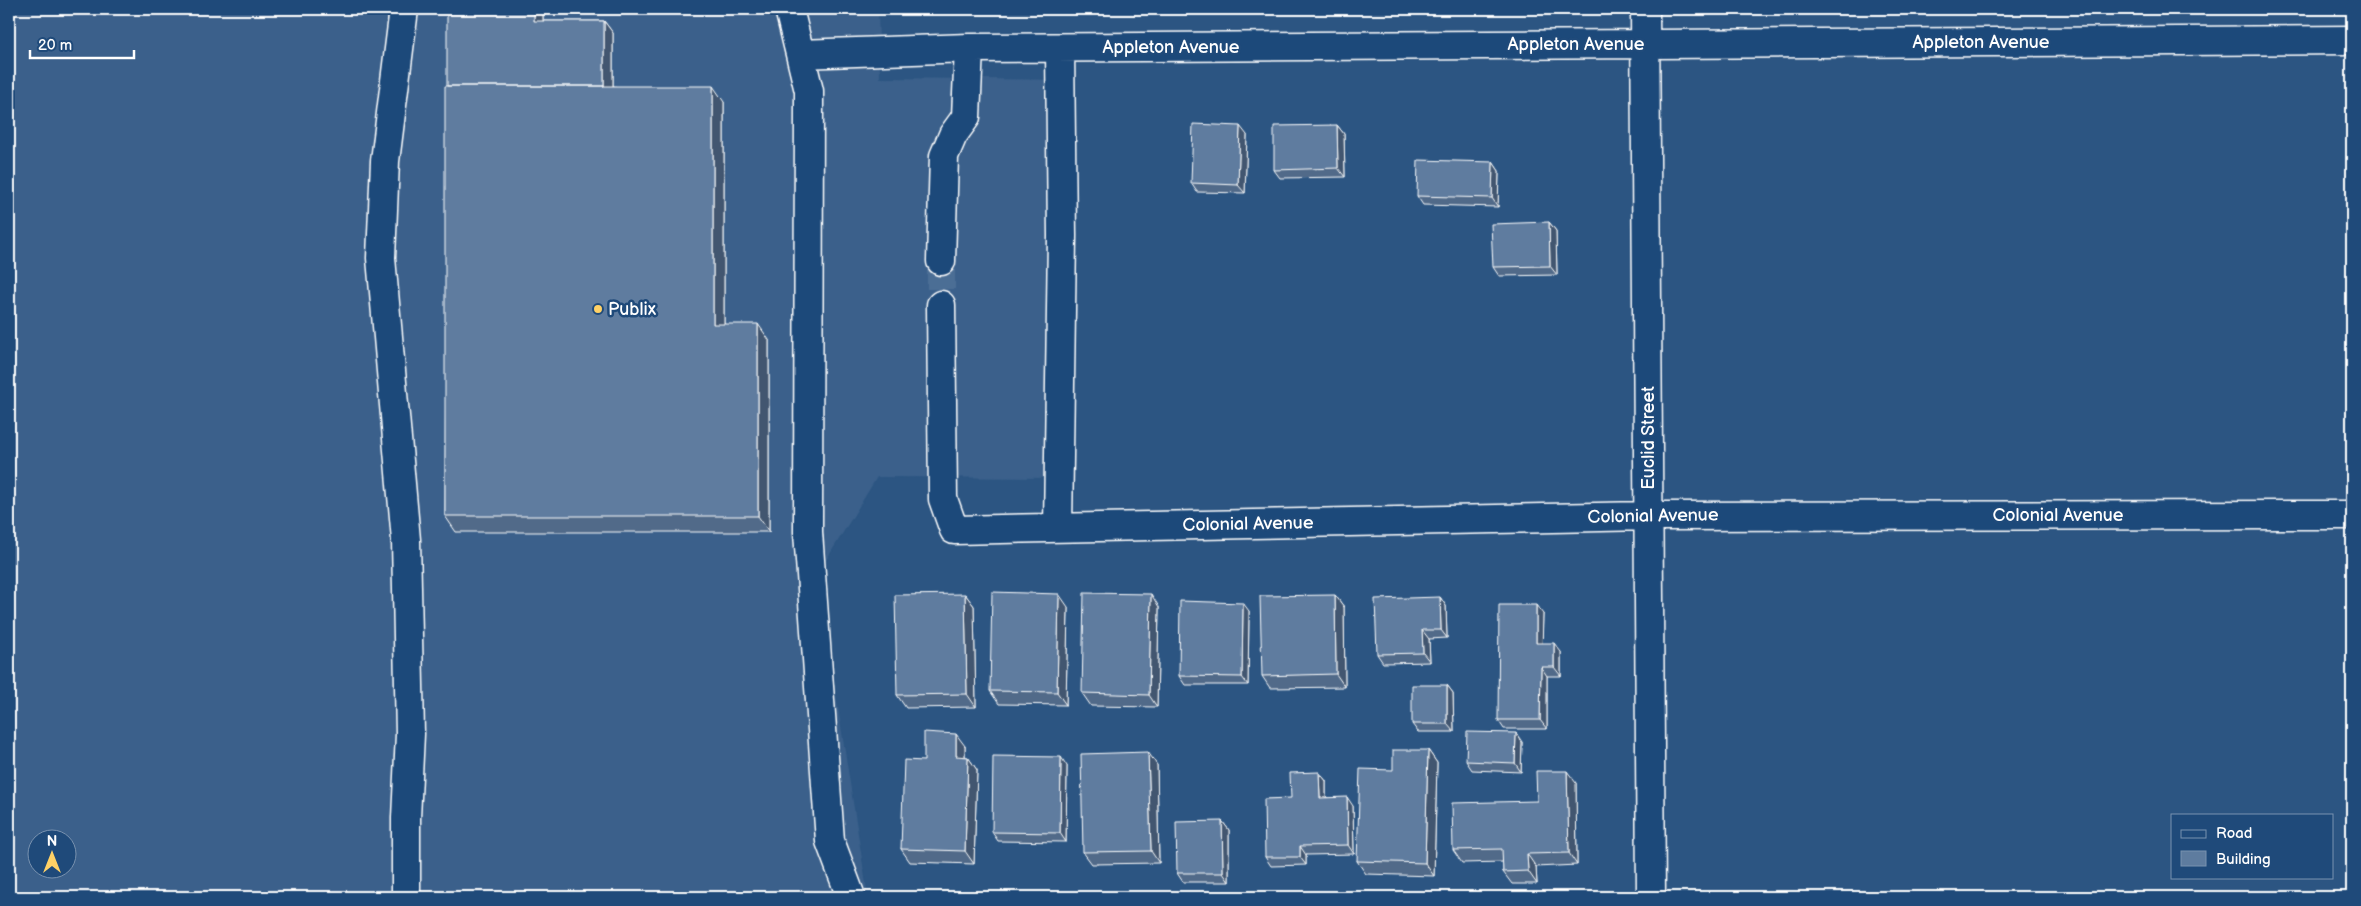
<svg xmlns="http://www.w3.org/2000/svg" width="2361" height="906" viewBox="0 0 2361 906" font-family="'Balsamiq Sans',sans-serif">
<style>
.built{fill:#3b618b;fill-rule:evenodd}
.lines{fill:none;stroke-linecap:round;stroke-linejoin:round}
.minor-tunnel{stroke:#4c6e95;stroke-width:28;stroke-dasharray:28 14;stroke-linecap:butt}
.minor-casing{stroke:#fff;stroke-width:31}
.minor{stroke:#1f4a7a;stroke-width:28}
.wall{fill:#516b89;stroke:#fff}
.shaded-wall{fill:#42576f;stroke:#fff}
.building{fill:#5e7c9f;stroke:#fff}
.poi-dot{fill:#ffd166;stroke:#1f4a7a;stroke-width:2}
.labels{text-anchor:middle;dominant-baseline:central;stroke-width:5;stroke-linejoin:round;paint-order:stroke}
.street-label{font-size:18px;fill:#fff;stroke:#1f4a7a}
.poi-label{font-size:18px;fill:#fff;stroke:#1f4a7a;text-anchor:start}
</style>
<rect width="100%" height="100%" fill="#2c5582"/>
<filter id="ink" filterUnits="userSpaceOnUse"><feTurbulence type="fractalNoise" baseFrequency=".02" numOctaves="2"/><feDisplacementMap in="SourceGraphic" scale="10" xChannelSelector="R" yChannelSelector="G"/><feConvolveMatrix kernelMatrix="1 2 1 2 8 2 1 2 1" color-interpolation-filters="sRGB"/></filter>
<g filter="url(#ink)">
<path class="built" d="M9,9h869l2,69 193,2 -3,398 -193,-1 -60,98 51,322h-859zM38,838h30v30h-30z"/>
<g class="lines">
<path class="minor-tunnel" d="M941,261v44"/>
<defs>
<path id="minor" d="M404,9l-19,152 -4,97 25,282 4,194 -4,84v79
M789,9l20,82 -1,441 22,309 21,56
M1645,9l6,888
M800,54l169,-6 1383,-8
M941,261l3,-105 9,-21 13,-18 3,-69
M941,305l2,194 11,31 694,-14 704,-1
M1058,528l4,-292 -2,-188"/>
</defs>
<use href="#minor" class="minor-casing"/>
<use href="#minor" class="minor"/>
</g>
<path class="wall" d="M543,9v12h61l9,12v53l111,16v222l45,16v192h-313l-11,-16 2,-430z
M1337,125l7,9 1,43 -65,1 -6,-8z
M1247,135l-2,58 -48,-1 -6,-9z
M1493,162l6,9 -1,36 -75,-2 -6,-9z
M1549,222l7,9 1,44 -58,1 -6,-9z
M965,594l9,12 2,101 -70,1 -9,-13z
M1335,595l9,12 1,80 -75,1 -8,-12z
M1440,597l6,9 1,32 -18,1 1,23 -47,1 -6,-9z
M1068,607l-2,98 -67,-1 -9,-13z
M1159,607l-2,100 -66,-1 -9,-13z
M1249,611l-1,74h-63l-6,-9z
M1543,614l-1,29 19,9v24h-14v53h-43l-6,-9z
M1447,685l6,8 1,39h-36l-6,-8z
M1522,742l-1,30 -49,-2 -6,-9z
M965,746v11h3l9,13 -3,94 -64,-2 -9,-13 23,-88z
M1428,750l9,13 -3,113 -68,-2 -9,-13 36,-91z
M1157,765l2,98 -67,1 -9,-12z
M1067,766l-1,76 -68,-1 -6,-9z
M1319,772l7,9v16l27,9 1,48 -48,1v10l-35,1 -6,-9 26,-59z
M1576,783l1,82 -41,2 1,17h-25l-9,-12v-10l-41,1 -9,-13 84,-49z
M1222,821l7,9v52h-46l-6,-9z"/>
<path class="shaded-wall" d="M534,9h9v24l-9,-12z
M604,21l9,12v69l-9,-13z
M713,86l11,16v238l-11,-16z
M1337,125l7,9 1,43 -7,-9z
M1240,126l7,9 -2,58 -7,-8z
M1493,162l6,9 -1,36 -6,-9z
M1549,222l7,9 1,44 -7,-9z
M758,324l11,16v192l-11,-16z
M965,594l9,12 2,101 -9,-13z
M1059,594l9,13 -2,98 -9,-13z
M1151,594l8,13 -2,100 -8,-12z
M1335,595l9,12 1,80 -9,-13z
M1440,597l6,9 1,32 -6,-8z
M1243,603l6,8 -1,74 -6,-8z
M1536,605l7,9 -1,38 -6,-9z
M1422,630l7,9 1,23 -7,-9z
M1554,643l7,9v24l-7,-9z
M1541,667l6,9v53l-7,-9z
M1447,685l6,8 1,39 -7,-8z
M1516,733l6,9 -1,30 -6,-9z
M956,734l9,12v23l-9,-13z
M1428,750l9,13 -3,113 -9,-13z
M1148,752l9,13 2,98 -8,-12z
M968,757l9,13 -3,94 -9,-13z
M1061,757l6,9 -1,76 -6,-9z
M1567,771l9,12 1,82 -8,-12z
M1319,772l7,9v25l-6,-8z
M1347,797l6,9 1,48 -6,-9z
M1222,821l7,9v52l-6,-9z
M1300,846l6,9v10l-6,-8z
M1527,854l9,13 1,17 -9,-13z"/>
<path class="building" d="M447,9h87v12h70v65h-157z
M445,86h268v238h45v192h-313z
M1193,124l47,2 -2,59 -47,-2z
M1337,125l1,43 -64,2v-44z
M1418,160l75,2 -1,36 -75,-2z
M1549,222l1,44 -57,1 -2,-43z
M992,592l67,2 -2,98 -67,-1z
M1084,593l67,1 -2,101 -67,-2z
M965,594l2,100 -70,1 -2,-100z
M1335,595l1,79 -74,2 -2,-80z
M1440,597l1,33h-19l1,23 -46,1 -2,-55z
M1180,601l63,2 -1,74 -63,-1z
M1499,605h37v38h18v24h-13l-1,53h-42z
M1412,685h35v39h-35z
M924,732l32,2v22l12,1 -3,94 -64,-2 3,-89 20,1z
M1467,732l49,1 -1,30 -49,-2z
M1393,750h35l-3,113 -68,-2 3,-92 33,1z
M1148,752l3,99 -68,1 -2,-98z
M993,756l68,1 -1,76 -68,-1z
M1536,771h31l2,82 -42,1 1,17 -25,1 -1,-23 -49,1 -1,-47 85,-2z
M1319,772l1,26 27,-1 1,48 -48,1v11h-35l-1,-58 27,-1 -1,-25z
M1222,821l1,52h-46l-1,-51z"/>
</g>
<circle class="poi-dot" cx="598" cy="309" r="5"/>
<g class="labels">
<g class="street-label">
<text x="1981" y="42">Appleton Avenue</text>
<text x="1576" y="44">Appleton Avenue</text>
<text x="1171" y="47">Appleton Avenue</text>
<text transform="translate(1648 438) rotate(-90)">Euclid Street</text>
<text x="2058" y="515">Colonial Avenue</text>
<text transform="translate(1653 516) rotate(-1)">Colonial Avenue</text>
<text transform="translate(1248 524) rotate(-1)">Colonial Avenue</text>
</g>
<g class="poi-label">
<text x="608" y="309">Publix</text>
</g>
</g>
<rect width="2361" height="906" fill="none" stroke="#1f4a7a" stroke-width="30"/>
<rect x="15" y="15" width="2331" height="876" fill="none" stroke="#fff" stroke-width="2" filter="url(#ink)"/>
<rect x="2171" y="814" width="162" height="65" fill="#1f4a7a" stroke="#7992af"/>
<rect x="2181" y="830" width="25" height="8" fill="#1f4a7a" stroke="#7992af"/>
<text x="2216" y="838" font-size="15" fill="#ffffff">Road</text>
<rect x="2181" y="851" width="25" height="15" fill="#5e7c9f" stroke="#7992af"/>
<text x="2216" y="864" font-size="15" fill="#ffffff">Building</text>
<g transform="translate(52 854)"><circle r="24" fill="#1f4a7a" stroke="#7992af"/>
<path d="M0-4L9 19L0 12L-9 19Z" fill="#ffd166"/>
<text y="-8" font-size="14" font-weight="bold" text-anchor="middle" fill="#ffffff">N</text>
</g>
<path d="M30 50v8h104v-8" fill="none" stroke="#ffffff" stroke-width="2.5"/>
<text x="38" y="50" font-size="15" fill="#ffffff" stroke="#1f4a7a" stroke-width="4" paint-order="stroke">20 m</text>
</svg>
